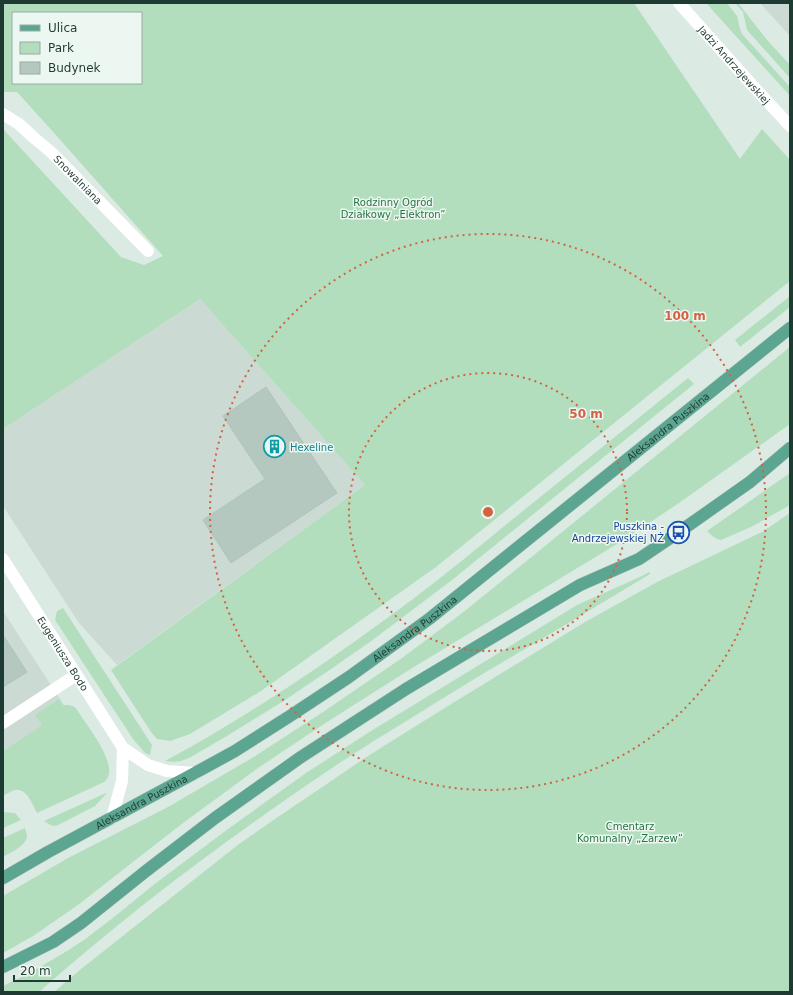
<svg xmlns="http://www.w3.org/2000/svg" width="793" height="995" viewBox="0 0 793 995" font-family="'DejaVu Sans',sans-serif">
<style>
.built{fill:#cbdad3}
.green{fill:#b2debd;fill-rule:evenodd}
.building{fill:#b5c8bf;stroke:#aec4bb}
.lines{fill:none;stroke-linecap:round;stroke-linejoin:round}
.major-casing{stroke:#bbc4c2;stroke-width:13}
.minor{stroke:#fff;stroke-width:12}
.major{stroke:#5ca590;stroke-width:12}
.ring{fill:none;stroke:#d26342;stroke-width:2;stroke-dasharray:2 4}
.labels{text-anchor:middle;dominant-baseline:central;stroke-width:3;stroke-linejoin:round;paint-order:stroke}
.street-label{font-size:10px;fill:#1d3b32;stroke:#edf7f2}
.park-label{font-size:10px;fill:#247541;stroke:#edf7f2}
.culture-label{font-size:10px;fill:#0d838f;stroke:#edf7f2;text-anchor:start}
.transit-label{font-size:10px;fill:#164399;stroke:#edf7f2;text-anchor:end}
.centre{fill:#d26342;stroke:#edf7f2;stroke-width:2}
.ring-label{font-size:12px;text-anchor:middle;font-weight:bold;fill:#d26342;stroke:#edf7f2;stroke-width:3;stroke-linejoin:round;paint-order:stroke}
</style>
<rect width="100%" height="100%" fill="#dceae4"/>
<path class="built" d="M760,3h30v33z
M200,299l165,186 -248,180 -38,-42 -76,-117v-77z
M3,611l64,99 -64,41z"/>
<path class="green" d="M3,3h631l106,156 22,-30 28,31v121l-354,286 -175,124 -71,43 -20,7 -13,-2 -6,-7 -40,-62 254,-185 -165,-186 -197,130v-300l118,128 23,8 19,-9 -108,-122 -38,-42h-14zM13,13h128v70h-128z
M706,3h21l10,13 3,13 2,5 48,53v9z
M735,3h3l30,38 22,24v13l-43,-48 -4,-18z
M790,296v11l-50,40 -5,-7z
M790,347v77l-111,79 -57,38 -213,129 -82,52 -69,46 -79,58 -101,79 -45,31 -30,17v-57l65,-38 100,-51 84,-49 71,-46 79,-54 64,-48z
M688,378l6,6 -242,196 -78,59 -43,30 -49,33 -55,34 -36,21 -10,4 -7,1 -9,-1c87,-47 169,-103 248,-162 34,-26 67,-53 100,-80 58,-47 117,-94 175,-141z
M790,473v32l-39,22 -30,13c-6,-1 -10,-5 -14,-9z
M790,513v479h-736l27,-23 158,-125 33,-23 99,-67 85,-53 129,-79 74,-41 103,-49z
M649,572l1,2c-59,36 -119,71 -179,107 -43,27 -87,53 -130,81 -105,70 -207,146 -302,230h-36v-6l30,-15 34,-20 17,-11 30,-23 42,-34 72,-54 78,-56 65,-42 206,-126 65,-29z
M63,608l89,137 -2,10 -5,-2 -12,-14 -78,-119 2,-9z
M59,699l4,6h6l6,2c10,15 33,45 34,61 1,7 -1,10 -5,14l-67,31c-5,-9 -10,-25 -22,-23 -4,1 -8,4 -12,6v-45l38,-25v-3l-6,-8z
M106,793v1l-11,12 -39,20 -6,-1 -6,-4z
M3,812l12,1 6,7 -18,8z
M25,828c0,3 2,5 2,7 1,10 -17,18 -24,22v-19z"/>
<path class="building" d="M266,387l71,106 -106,70 -28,-43 62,-41 -42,-63z
M3,635l24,37 -24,15z"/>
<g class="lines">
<defs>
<g id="major">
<path id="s4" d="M3,878l45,-26 156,-84 31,-17 55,-35 59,-39 80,-58 361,-291"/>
<path d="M3,967l50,-25 28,-19 65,-52 69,-53 86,-61 105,-68 174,-104 59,-26 40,-27 71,-50 40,-34"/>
</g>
</defs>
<use href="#major" class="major-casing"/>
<g class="minor">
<path id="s1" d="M679,3l74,83 37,40"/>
<path id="s2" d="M3,114l16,10 14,13 18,15 97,99"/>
<path id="s3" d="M3,559l120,189 25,17 19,6 28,2"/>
<path d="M3,723l73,-48"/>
<path d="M112,818l10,-37 1,-33"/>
</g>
<use href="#major" class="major"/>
</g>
<g class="ring">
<circle cx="488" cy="512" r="139"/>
<circle cx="488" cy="512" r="278"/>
</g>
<defs>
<symbol id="building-ring" viewBox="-11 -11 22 22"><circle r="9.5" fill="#edf7f2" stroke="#0f9aa8" stroke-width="1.5"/><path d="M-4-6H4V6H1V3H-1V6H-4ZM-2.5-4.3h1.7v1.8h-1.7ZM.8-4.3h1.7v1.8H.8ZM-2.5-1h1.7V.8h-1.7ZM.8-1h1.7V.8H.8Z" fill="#0f9aa8"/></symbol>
<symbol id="bus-ring" viewBox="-11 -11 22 22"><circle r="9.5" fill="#edf7f2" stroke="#1a4fb4" stroke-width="1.5"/><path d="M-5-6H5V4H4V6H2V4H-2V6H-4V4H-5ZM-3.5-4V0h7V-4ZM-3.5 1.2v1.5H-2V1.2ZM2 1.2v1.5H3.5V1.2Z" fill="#1a4fb4"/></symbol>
</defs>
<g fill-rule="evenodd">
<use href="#building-ring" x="262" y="434" width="25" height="25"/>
<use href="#bus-ring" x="666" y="520" width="25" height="25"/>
</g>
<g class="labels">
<g class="street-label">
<text stroke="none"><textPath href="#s1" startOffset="83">Jadzi Andrzejewskiej</textPath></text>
<text stroke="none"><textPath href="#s2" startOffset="100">Snowalniana</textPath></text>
<text stroke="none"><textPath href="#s4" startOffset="806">Aleksandra Puszkina</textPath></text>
<text stroke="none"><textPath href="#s4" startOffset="482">Aleksandra Puszkina</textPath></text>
<text stroke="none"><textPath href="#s3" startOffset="112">Eugeniusza Bodo</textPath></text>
<text stroke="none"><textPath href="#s4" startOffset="158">Aleksandra Puszkina</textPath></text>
</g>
<g class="park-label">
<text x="393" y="202">Rodzinny Ogród<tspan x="393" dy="12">Działkowy „Elektron”</tspan></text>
<text x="630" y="826">Cmentarz<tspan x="630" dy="12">Komunalny „Zarzew”</tspan></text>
</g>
<g class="culture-label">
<text x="290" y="447">Hexeline</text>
</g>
<g class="transit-label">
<text x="664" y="526">Puszkina -<tspan x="664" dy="12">Andrzejewskiej NŻ</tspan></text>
</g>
</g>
<circle cx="488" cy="512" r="6" class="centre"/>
<g class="ring-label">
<text x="685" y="320">100 m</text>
<text x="586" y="418">50 m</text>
</g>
<rect width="793" height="995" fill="none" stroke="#1d3b32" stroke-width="8"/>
<rect x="12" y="12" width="130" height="72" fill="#edf7f2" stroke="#9aaca5"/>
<rect x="20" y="25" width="20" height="6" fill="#5ca590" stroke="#9aaca5"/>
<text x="48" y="32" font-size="12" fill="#1d3b32">Ulica</text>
<rect x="20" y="42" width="20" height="12" fill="#b2debd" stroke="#9aaca5"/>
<text x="48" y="52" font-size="12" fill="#1d3b32">Park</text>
<rect x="20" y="62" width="20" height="12" fill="#b5c8bf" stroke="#9aaca5"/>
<text x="48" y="72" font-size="12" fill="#1d3b32">Budynek</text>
<path d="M14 975v6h56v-6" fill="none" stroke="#1d3b32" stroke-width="2"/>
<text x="20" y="975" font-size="12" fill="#1d3b32" stroke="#edf7f2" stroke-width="3" paint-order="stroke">20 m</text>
</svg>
